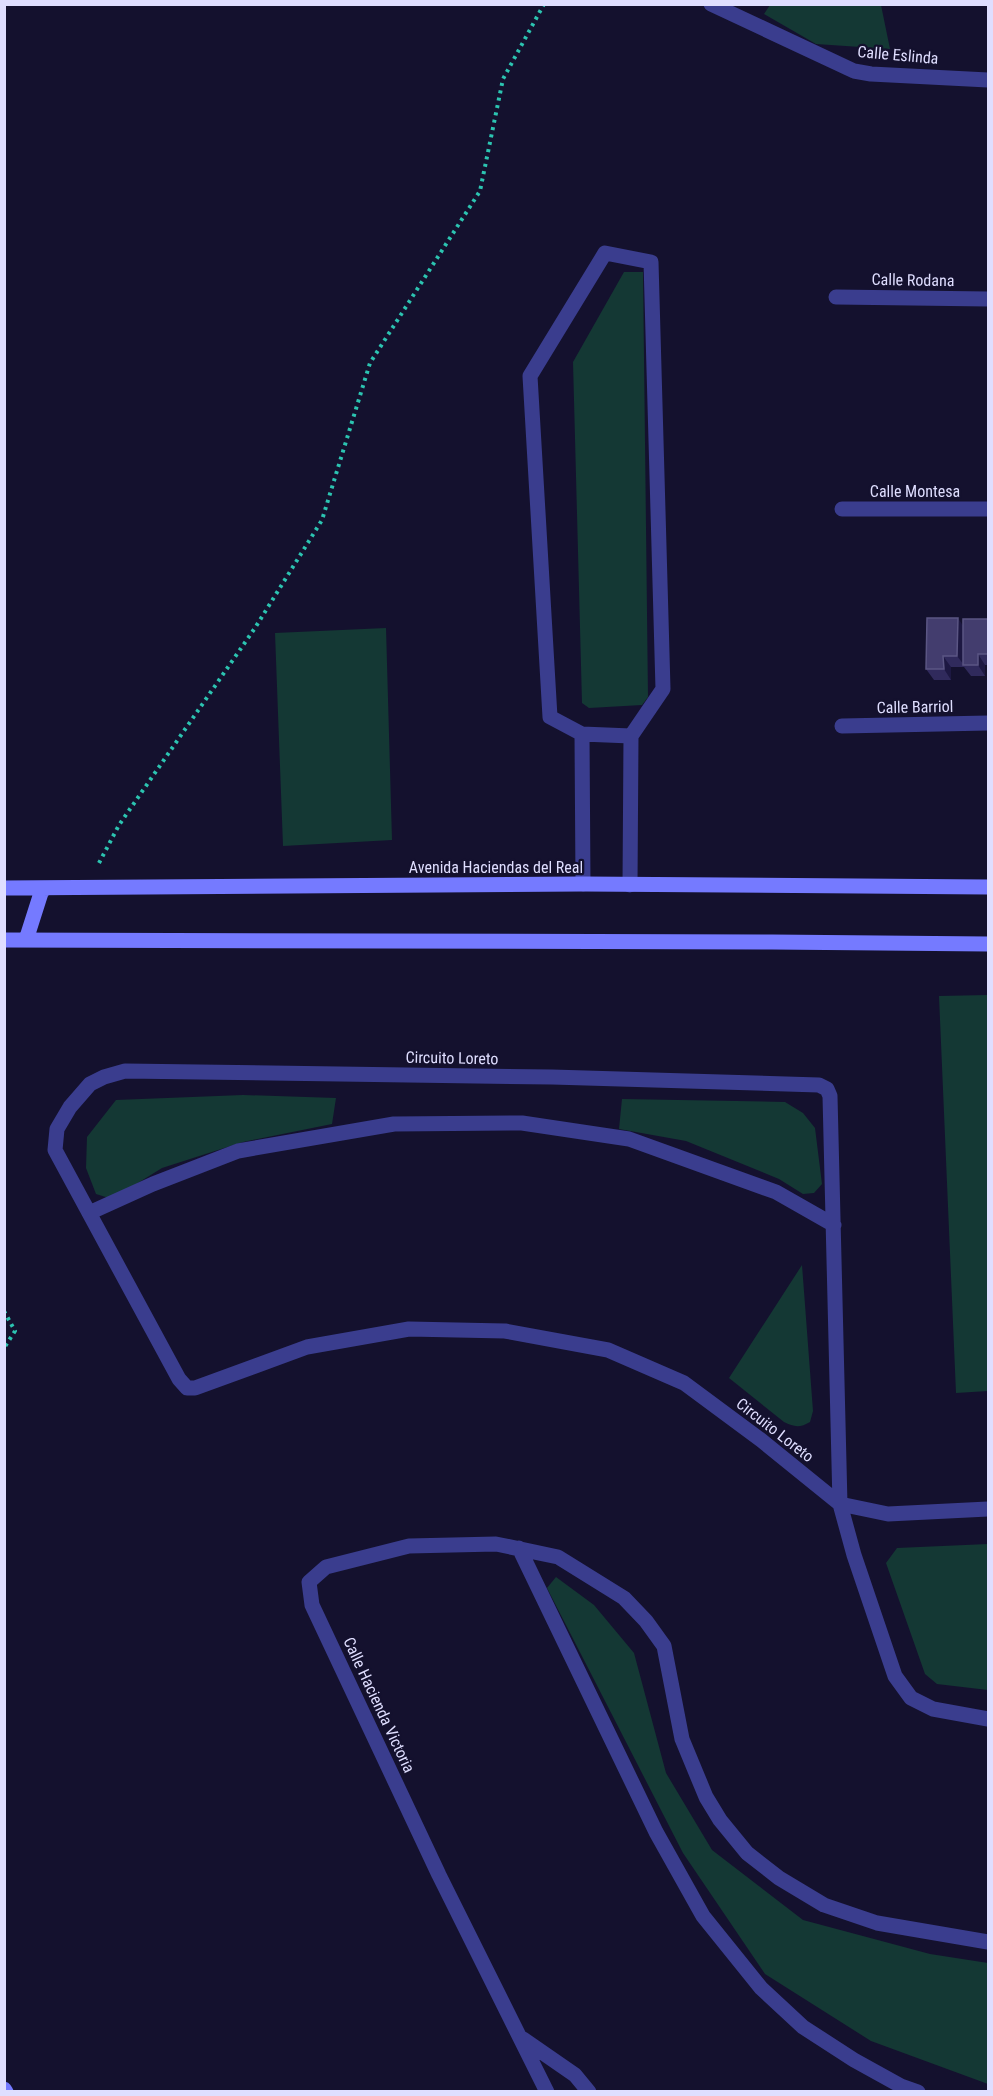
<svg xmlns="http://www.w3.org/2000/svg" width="993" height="2096" viewBox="0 0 993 2096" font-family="'Roboto Condensed',sans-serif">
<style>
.green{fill:#143834}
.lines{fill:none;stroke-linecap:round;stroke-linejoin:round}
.path{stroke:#2cc4b1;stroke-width:4;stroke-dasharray:3 4.5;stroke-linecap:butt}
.street{stroke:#3a3d8e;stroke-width:15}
.secondary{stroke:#757aff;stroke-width:15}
.wall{fill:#302a5c}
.shaded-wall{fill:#1d1842}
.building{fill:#433d6e;stroke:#5b5684;stroke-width:1.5}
.labels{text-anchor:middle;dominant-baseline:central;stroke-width:4.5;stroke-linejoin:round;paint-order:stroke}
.street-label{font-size:16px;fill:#dfdeff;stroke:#14112e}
</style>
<rect width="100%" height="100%" fill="#14112e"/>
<path class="green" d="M770,5h111l9,44 -74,-5 -52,-30z
M624,272h19l5,425 -6,8 -53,3 -7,-5 -9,-341z
M386,628l6,212 -109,6 -8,-213z
M988,995v396l-32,2 -17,-397z
M243,1095l93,3 -4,26 -89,18 -81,26 -50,31 -16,-5 -10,-26 1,-31 29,-37z
M622,1099l163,3 18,11 12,15 7,56 -8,9 -11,1 -24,-15 -93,-38 -67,-12z
M802,1265l11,146 -3,11c-10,6 -16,5 -26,0l-55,-44z
M988,1544v146l-51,-6 -12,-10 -39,-111 11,-15z
M556,1577l38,28 40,48 32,120 46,77 91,70 127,34 58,9v121l-117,-43 -106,-67 -82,-121 -136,-265z"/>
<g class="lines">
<path class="path" d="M99,863l20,-38 136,-197 67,-108 48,-157 110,-172 23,-112 41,-75
M4,1311l11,20 -11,17"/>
<path class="street" d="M711,4l143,67 17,3 117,6
M605,253l46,9 12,427 -32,47 -49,-2 -32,-17 -20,-341z
M836,297l152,2
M842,509h146
M842,726l146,-3
M582,734l1,150
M630,885l1,-149
M89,1213l64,-29 85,-33 156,-27 128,-1 107,16 147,53 58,33
M988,1509l-100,5 -48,-10 -79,-64 -77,-57 -76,-33 -103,-19 -96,-2 -102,18 -112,41h-8l-8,-9 -124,-229 2,-21 13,-22 20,-23 14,-7 21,-6 427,6 267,8 8,4 3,7 10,408 14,51 41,121 16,22 22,11 55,10
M519,1548l137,284 47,84 58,72 42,39 51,33 47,26 17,6
M523,2039l52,36 14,17
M547,2092l-108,-217 -127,-270 -3,-23 17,-15 83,-21 87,-2 62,13 66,41 22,23 18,25 18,93 24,58 14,23 27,33 32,25 45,27 53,18 111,19"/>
<path class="secondary" d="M4,888l579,-4 405,3
M4,940l768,2 216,2
M26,940l15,-47 3,-4
M4,2089l2,3"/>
</g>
<path class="wall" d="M988,619v46h-3v11h-14l-7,-9h-13v13h-17l-8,-11 37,-44z"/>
<path class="shaded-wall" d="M958,618l7,11 -1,36 -7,-9z
M978,654l7,11v11l-7,-11z
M943,656l8,11v13l-7,-11z"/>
<path class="building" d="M927,618h31l-1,38h-14l1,13h-18z
M963,619h25v35h-10v11h-15z"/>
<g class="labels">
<g class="street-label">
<text transform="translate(898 55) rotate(5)">Calle Eslinda</text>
<text transform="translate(913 280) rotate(1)">Calle Rodana</text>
<text x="915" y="491">Calle Montesa</text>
<text transform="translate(915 707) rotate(-1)">Calle Barriol</text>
<text x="496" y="867">Avenida Haciendas del Real</text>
<text transform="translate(452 1058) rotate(1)">Circuito Loreto</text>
<text transform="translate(775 1430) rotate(38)">Circuito Loreto</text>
<text transform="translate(379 1705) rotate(65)">Calle Hacienda Victoria</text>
</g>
</g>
<rect width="993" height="2096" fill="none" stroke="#dfdeff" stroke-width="12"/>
</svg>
